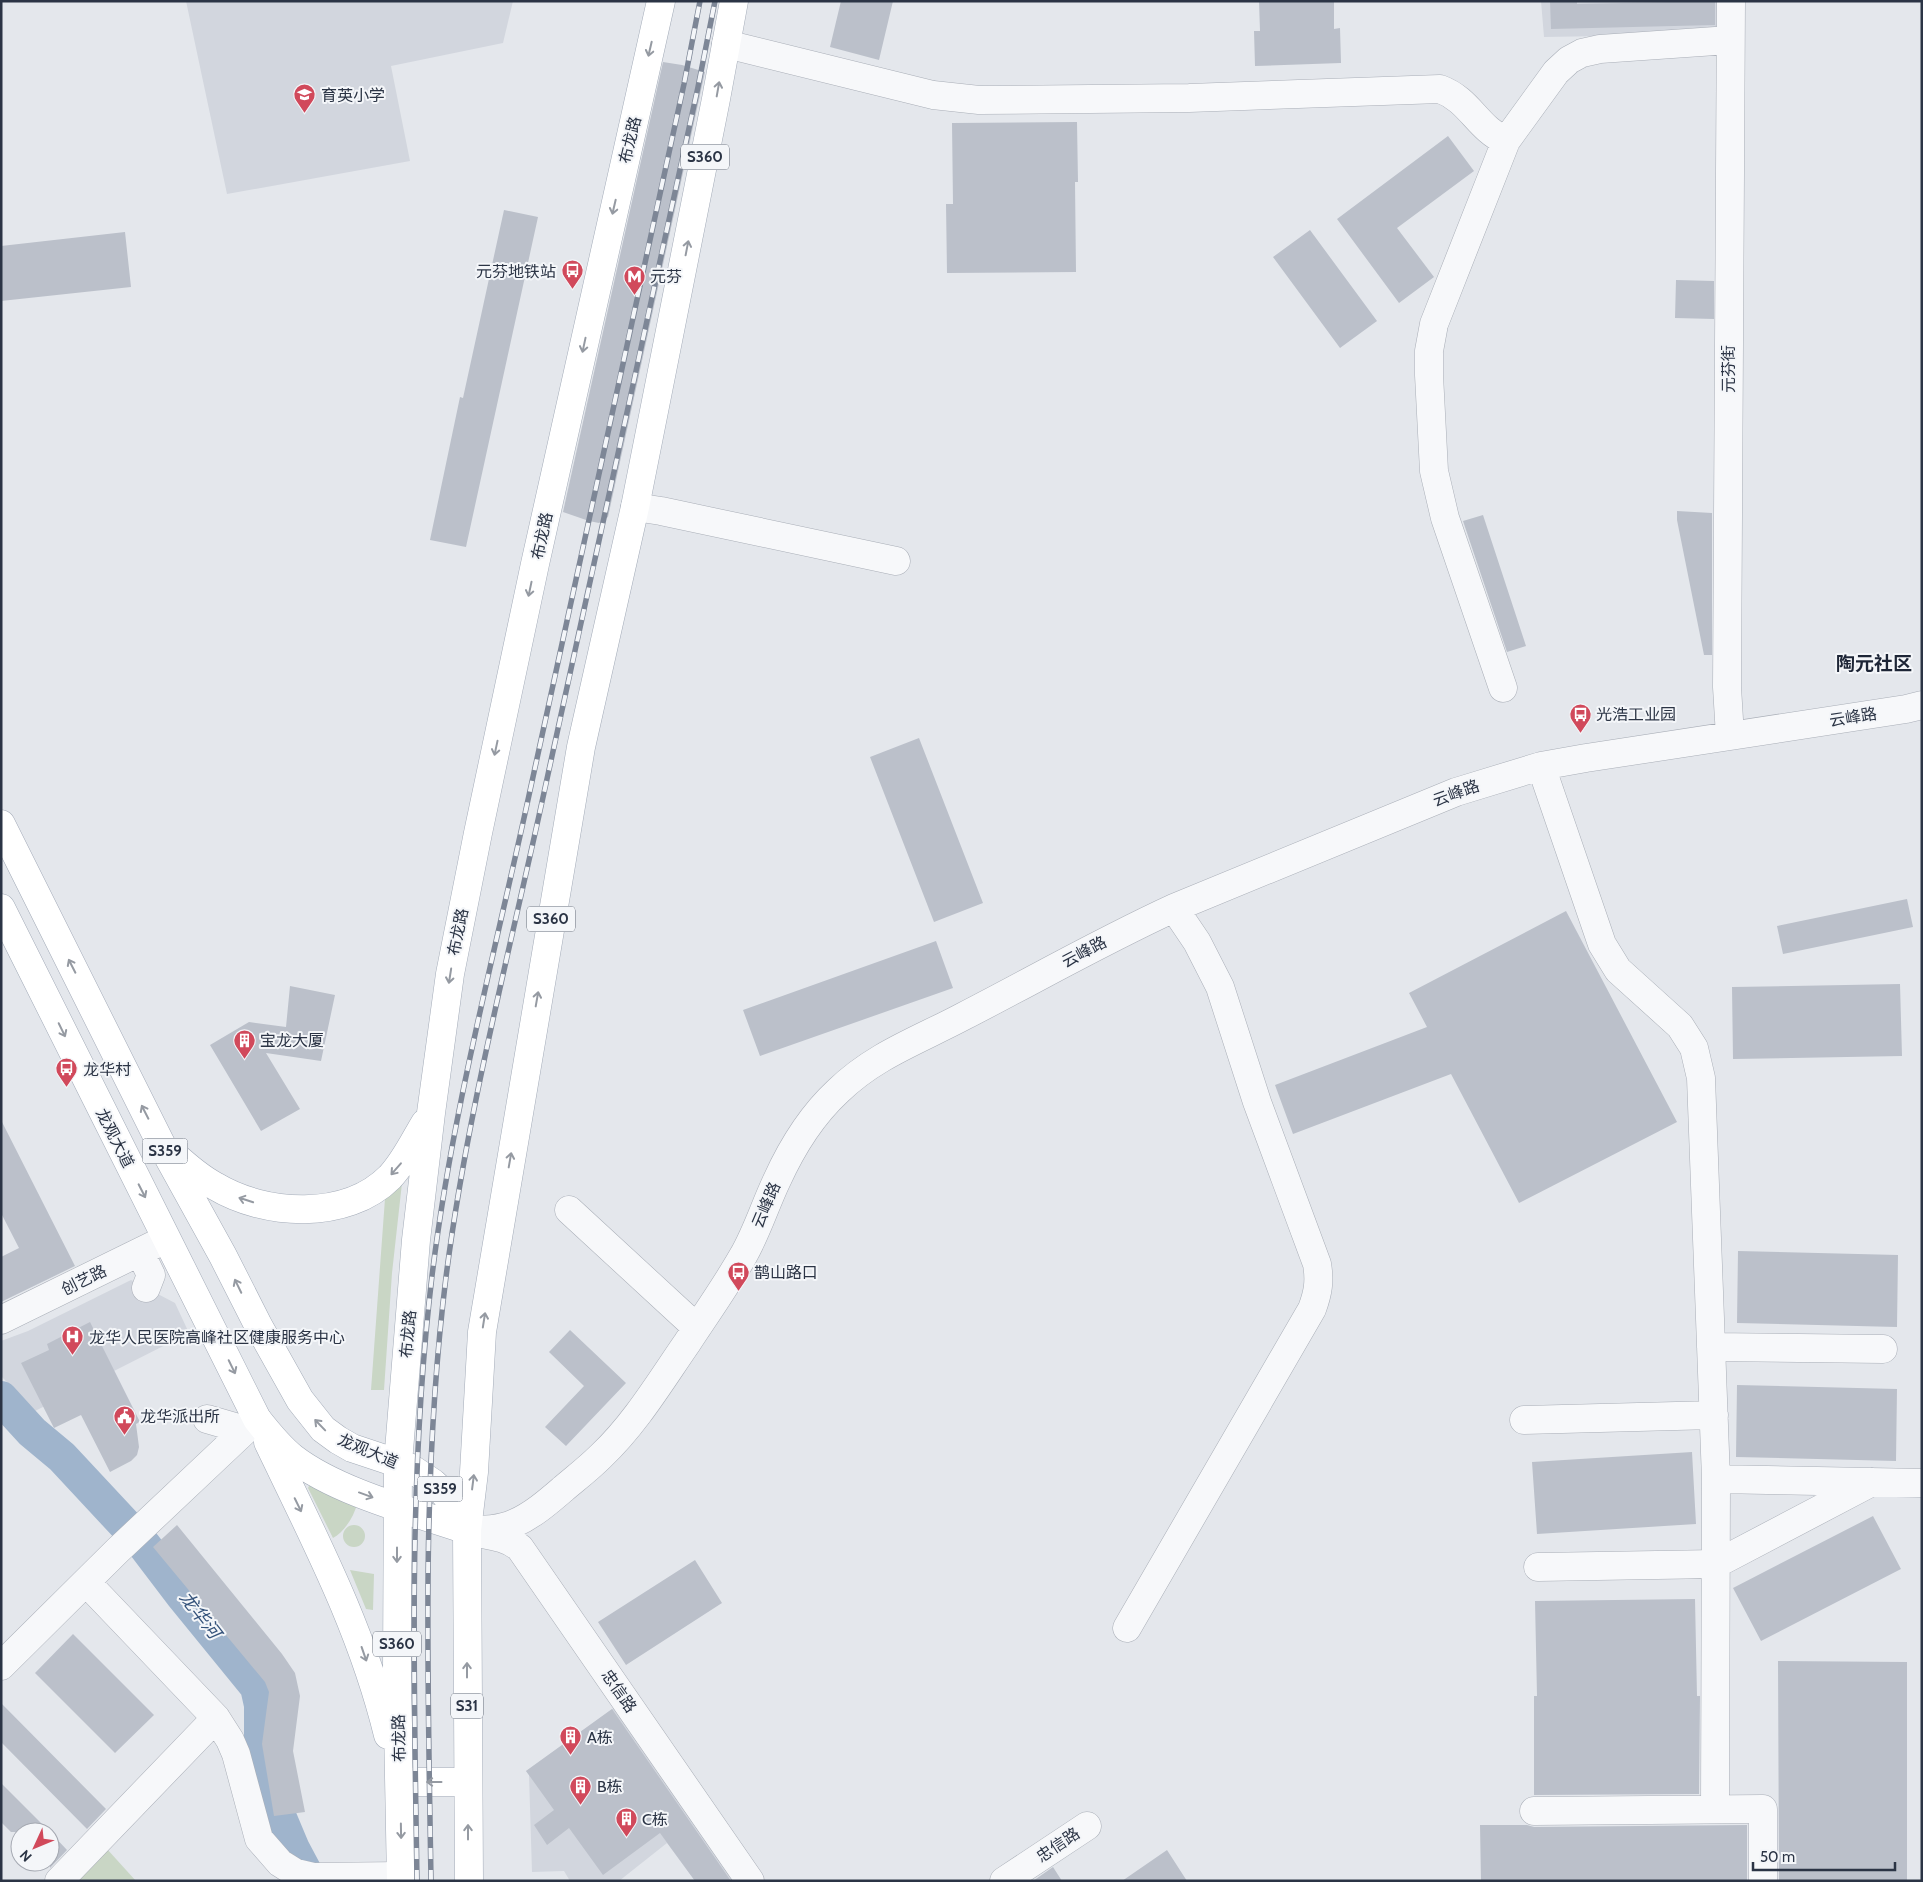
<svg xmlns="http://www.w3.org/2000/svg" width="1923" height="1882" viewBox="0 0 1923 1882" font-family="Cabin,'Noto Sans SC',sans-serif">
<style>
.built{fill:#d2d6de}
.green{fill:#c9d6c5}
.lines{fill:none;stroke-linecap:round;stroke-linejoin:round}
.river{stroke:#9fb4cc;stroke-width:34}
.building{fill:#bbc0ca}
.minor-casing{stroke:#a9aeb7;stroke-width:29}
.major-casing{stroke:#a3abb8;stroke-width:29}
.minor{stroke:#f7f8fa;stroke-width:28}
.major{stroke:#fff;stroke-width:28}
.rail-casing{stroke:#7d8696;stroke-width:5.5}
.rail{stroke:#f4f6f9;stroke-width:4;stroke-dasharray:11;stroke-linecap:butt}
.oneway{stroke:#959aa2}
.labels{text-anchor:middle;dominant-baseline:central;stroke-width:4;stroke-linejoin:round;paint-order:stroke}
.shield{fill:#f4f6f9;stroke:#676e7b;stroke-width:1}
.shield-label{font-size:15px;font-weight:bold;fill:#2b3445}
.poi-label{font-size:16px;fill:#2b3445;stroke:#f4f6f9;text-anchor:start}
.street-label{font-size:16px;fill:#2b3445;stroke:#f4f6f9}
.water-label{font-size:18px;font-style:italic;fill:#34527a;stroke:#f4f6f9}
.quarter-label{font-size:19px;font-weight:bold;fill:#1d2536;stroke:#f4f6f9}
</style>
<rect width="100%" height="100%" fill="#e4e7ec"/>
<path class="built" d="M186,1h327l-10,42 -112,23 19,95 -183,33z
M1541,1h181v33l-178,3z
M131,1280l44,23 14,30 -154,78 -34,-35v-35l27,-10z
M615,1707l126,174h-46l-28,-38 -48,38h-49l-6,-10 -32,1 -3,-97 -3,-4z"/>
<path class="green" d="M403,1174l-11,99 -8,117h-13l15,-205z
M310,1484l47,20c-3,13 -13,28 -24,34l-25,-50z
M343 1536a11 11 0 1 1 22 0a11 11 0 1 1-22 0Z
M350,1570l24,4 -1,36 -7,-1z
M107,1849l29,32h-60z"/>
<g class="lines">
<path class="river" d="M1,1398l31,34 30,25 82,88 38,50 75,92 4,18v50l11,44 21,50 17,32"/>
</g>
<path class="building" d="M841,1h52l-14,59 -49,-13z
M1259,1h75v28l6,-1 1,35 -86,3 -1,-35h6z
M1550,1h27v3l138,-3v24l-164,4z
M663,62l19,3 23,7 -97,445 -9,6 -10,-2 -26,-9z
M1077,122l1,60h-3l1,90 -129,1 -1,-69h7l-1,-81z
M1448,136l26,35 -77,57 37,49 -35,26 -62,-84z
M504,210l34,7 -72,330 -36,-7 30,-143 3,1z
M1310,230l67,91 -37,27 -67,-91z
M125,232l6,55 -130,14v-55z
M1676,280l38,1v38l-39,-1z
M1677,511l35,2v142h-8l-27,-135z
M1483,515l43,131 -19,6 -44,-131z
M919,738l64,165 -49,19 -64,-165z
M1907,899l6,28 -130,27 -6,-28z
M1566,911l111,211 -158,81 -68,-129 -158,60 -18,-49 152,-58 -18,-34z
M936,941l17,47 -193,68 -17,-46z
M1900,984l2,72 -169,3 -1,-72z
M290,986l45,9 -14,66 -55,-8 34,56 -39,22 -51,-86 39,-23 37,5z
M1,1120l74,146 -74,36v-45l18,-9 -18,-35z
M1738,1251l160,4 -1,72 -160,-4z
M90,1322l50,100 -4,2 3,23 -2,8 -6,6 -21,11 -29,-57 -27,13 -33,-65 28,-13 -2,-6z
M570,1330l56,53 -60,63 -21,-19 39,-41 -35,-34z
M1737,1385l160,4 -1,72 -160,-4z
M1692,1452l4,72 -159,10 -5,-72z
M1873,1516l28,53 -140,72 -28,-53z
M177,1525l105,129 13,19 5,23 -7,55 12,61 -31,4 -12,-72 7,-52 -4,-10 -112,-135z
M695,1560l27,43 -96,62 -28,-43z
M1695,1599l2,97h3l-1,98 -165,1v-99h3l-2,-95z
M73,1634l81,81 -39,38 -80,-80z
M1778,1661l129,1v219h-128z
M1,1703l105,106 -19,20 -86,-87z
M612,1709l119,172h-36l-35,-48 -57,42 -34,-47 -22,17 -13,-20 20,-15 -28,-39z
M1,1783l49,49h-39l-10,-10z
M1480,1825h47l7,2 213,-2v56h-266z
M50,1832l17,18 -17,18z
M1167,1850l20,31h-65z
M1053,1867l9,14h-29z"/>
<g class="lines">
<defs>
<path id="minor" d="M726,44l207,51 46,5 210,-2 251,-9c30,11 37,39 66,52
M635,507l26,4 235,50
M1503,688l-58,-170 -11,-47 -5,-96v-24l5,-27 72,-183 50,-69 13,-12 13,-7 18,-4 130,-9
M1730,736l-3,-49 4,-686
M1541,766l61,178 16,26 62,56 14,22 7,30 15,401 -1,330
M569,1210l128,118
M140,1252l11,23 -5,13
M1,1320l165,-81
M1711,1347l172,2
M207,1419l31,9 3,5
M1524,1420l190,-5
M1716,1479l206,4
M467,1530c16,0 33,0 48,-7 18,-8 34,-22 48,-34 13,-11 26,-21 38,-33 34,-32 59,-74 86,-113 19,-29 39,-57 56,-87 14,-24 22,-51 34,-76 15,-33 34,-64 61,-89 37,-36 81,-51 126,-75 70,-36 138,-75 210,-108l282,-116 85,-26 45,-8 320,-49 16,-4
M478,1533c15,3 30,5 42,15l230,333
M1538,1567l178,-3 156,-82
M86,1582l130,136 14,22 6,14 23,85 21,24 16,10 17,4 88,-1
M1127,1628l185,-319c6,-16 8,-28 5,-45l-60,-162 -37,-115 -23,-45 -23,-34
M1,1666l116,-115 140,-132
M1534,1811l229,-2v72
M59,1881l157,-163
M1004,1881l83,-55"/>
<path id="major" d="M1,824l159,318 63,114 35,69 42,75 23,29 15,11 14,8 57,19 24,16 12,11 15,20 7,16
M1,908l256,511c11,14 22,28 36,39 44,34 121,54 174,72
M173,1154c13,12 27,24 42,32 50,30 131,35 175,-9 15,-16 24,-36 35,-54
M268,1442c47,98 94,187 120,293
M400,1782h68
M401,1881l-4,-208 1,-210 18,-223 15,-127 19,-139 28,-141 57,-269 126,-563
M469,1881l-2,-351 7,-58 8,-140 99,-585 54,-240 81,-408 18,-98"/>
</defs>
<use href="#minor" class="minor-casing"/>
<use href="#major" class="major-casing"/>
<use href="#minor" class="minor"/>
<use href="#major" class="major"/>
<defs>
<path id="rail" d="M417,1881c-3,-202 -9,-404 15,-605 19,-157 60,-312 94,-467 53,-242 105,-484 158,-725l16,-83
M431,1881c-3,-202 -10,-403 15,-604 20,-157 60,-311 94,-466 53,-241 105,-483 158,-724l17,-86"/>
</defs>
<use href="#rail" class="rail-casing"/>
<use href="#rail" class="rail"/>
</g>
<defs><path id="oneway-shaft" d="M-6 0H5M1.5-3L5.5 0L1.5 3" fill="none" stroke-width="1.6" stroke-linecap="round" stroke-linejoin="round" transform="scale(1.25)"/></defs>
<g class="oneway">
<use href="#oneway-shaft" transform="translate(650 49) rotate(103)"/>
<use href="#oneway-shaft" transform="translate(718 89) rotate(-80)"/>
<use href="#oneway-shaft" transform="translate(614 207) rotate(103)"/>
<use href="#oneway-shaft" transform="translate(687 248) rotate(-79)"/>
<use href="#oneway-shaft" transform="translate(584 345) rotate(102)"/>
<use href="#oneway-shaft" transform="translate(530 589) rotate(102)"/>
<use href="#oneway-shaft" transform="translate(496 748) rotate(102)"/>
<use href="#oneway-shaft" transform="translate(72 966) rotate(-117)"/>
<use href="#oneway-shaft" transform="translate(450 976) rotate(99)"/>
<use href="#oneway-shaft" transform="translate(537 999) rotate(-80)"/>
<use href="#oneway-shaft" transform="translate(62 1030) rotate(64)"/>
<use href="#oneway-shaft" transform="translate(145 1112) rotate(-117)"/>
<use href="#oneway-shaft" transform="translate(510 1160) rotate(-80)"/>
<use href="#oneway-shaft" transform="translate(396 1169) rotate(131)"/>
<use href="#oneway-shaft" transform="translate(142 1191) rotate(63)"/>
<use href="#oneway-shaft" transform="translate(246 1200) rotate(-162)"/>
<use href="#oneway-shaft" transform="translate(238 1286) rotate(-116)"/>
<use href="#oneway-shaft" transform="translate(484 1320) rotate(-81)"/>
<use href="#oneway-shaft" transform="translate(232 1367) rotate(64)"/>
<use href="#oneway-shaft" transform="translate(320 1425) rotate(-134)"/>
<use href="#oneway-shaft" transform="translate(473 1482) rotate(-83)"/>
<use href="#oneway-shaft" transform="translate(366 1495) rotate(20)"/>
<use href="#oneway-shaft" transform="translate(298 1505) rotate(64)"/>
<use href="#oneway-shaft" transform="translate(397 1555) rotate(90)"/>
<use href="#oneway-shaft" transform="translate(364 1654) rotate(71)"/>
<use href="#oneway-shaft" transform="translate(467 1670) rotate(-90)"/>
<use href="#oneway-shaft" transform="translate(434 1782) rotate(180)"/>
<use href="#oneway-shaft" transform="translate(401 1831) rotate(89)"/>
<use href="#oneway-shaft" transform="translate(468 1832) rotate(-90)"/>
</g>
<defs>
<symbol id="school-pin" viewBox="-11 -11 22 30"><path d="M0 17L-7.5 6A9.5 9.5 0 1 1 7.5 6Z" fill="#d1495b" stroke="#f4f6f9"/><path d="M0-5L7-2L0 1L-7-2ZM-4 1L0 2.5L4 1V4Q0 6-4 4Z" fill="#fff"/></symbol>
<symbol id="bus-pin" viewBox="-11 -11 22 30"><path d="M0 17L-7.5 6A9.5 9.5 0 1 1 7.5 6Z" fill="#d1495b" stroke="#f4f6f9"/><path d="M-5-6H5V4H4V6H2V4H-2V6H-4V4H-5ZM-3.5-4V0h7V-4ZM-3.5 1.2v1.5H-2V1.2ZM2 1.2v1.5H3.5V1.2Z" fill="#fff"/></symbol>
<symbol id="metro-pin" viewBox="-11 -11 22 30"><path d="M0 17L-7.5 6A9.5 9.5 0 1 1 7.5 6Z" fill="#d1495b" stroke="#f4f6f9"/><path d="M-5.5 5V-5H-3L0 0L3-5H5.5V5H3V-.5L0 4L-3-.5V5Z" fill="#fff"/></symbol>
<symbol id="building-pin" viewBox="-11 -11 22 30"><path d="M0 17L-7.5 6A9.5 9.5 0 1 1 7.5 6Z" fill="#d1495b" stroke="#f4f6f9"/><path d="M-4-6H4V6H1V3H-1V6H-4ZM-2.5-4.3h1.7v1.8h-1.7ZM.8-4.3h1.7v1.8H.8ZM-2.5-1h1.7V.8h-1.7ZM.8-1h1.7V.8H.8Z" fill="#fff"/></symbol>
<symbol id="hospital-pin" viewBox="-11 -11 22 30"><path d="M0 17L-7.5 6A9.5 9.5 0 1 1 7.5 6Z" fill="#d1495b" stroke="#f4f6f9"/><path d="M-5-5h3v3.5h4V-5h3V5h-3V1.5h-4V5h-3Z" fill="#fff"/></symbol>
<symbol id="civic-pin" viewBox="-11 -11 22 30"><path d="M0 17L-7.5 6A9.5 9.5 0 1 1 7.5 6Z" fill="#d1495b" stroke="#f4f6f9"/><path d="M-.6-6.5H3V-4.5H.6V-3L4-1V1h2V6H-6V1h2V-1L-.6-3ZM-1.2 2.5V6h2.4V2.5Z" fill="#fff"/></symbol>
</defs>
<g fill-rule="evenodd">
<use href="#school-pin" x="292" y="82" width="25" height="34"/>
<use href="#bus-pin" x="560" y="258" width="25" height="34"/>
<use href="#metro-pin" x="622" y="264" width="25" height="34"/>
<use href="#bus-pin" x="1568" y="702" width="25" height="34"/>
<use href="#building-pin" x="232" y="1028" width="25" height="34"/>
<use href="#bus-pin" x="54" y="1056" width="25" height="34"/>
<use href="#bus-pin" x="726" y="1260" width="25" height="34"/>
<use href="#hospital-pin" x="60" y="1324" width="25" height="34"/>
<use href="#civic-pin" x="112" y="1404" width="25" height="34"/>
<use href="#building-pin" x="558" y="1724" width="25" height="34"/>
<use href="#building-pin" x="568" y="1774" width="25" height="34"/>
<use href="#building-pin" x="614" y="1806" width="25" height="34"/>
</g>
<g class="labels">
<g class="shield">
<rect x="681" y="144.5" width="48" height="25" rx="4"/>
<rect x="527" y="906.5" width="48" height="25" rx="4"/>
<rect x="142.5" y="1138.5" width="45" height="25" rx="4"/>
<rect x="417.5" y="1476.5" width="45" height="25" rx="4"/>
<rect x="373" y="1631.5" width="48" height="25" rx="4"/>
<rect x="451" y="1693.5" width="32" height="25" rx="4"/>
</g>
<g class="shield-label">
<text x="705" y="157">S360</text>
<text x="551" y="919">S360</text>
<text x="165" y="1151">S359</text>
<text x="440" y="1489">S359</text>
<text x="397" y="1644">S360</text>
<text x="467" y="1706">S31</text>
</g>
<g class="poi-label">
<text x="321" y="95">育英小学</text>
<text x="556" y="271" text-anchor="end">元芬地铁站</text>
<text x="650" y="276">元芬</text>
<text x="1596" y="714">光浩工业园</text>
<text x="260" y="1040">宝龙大厦</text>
<text x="83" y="1069">龙华村</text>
<text x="754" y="1272">鹊山路口</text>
<text x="89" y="1337">龙华人民医院高峰社区健康服务中心</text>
<text x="140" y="1416">龙华派出所</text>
<text x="587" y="1737">A栋</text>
<text x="597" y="1786">B栋</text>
<text x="642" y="1819">C栋</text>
</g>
<g class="street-label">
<text transform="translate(630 140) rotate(-77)">布龙路</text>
<text transform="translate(1728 369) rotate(-90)">元芬街</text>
<text transform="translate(542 536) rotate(-78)">布龙路</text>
<text transform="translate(1853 717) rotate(-9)">云峰路</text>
<text transform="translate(1456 793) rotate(-20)">云峰路</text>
<text transform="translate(458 932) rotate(-79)">布龙路</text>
<text transform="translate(1084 952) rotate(-28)">云峰路</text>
<text transform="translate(115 1138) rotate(63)">龙观大道</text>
<text transform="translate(766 1205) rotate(-67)">云峰路</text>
<text transform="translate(84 1280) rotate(-26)">创艺路</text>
<text transform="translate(408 1334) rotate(-85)">布龙路</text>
<text transform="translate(368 1451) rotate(23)">龙观大道</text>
<text transform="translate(619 1691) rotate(55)">忠信路</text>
<text transform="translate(399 1738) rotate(-91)">布龙路</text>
<text transform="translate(1058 1845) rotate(-34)">忠信路</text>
</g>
<g class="water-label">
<text transform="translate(200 1615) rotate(52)">龙华河</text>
</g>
<g class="quarter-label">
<text x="1874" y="663">陶元社区</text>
</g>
</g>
<rect width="1923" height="1882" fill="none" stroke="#2b3445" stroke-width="5"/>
<g transform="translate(35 1847) rotate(226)"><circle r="24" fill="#f4f6f9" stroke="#a4a8b1"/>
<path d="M0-4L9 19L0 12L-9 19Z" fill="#d1495b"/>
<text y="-8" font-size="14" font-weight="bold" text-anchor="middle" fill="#2b3445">N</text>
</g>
<path d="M1753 1862v8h142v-8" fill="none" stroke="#2b3445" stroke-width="2.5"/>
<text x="1760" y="1862" font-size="15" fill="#2b3445" stroke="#f4f6f9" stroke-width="4" paint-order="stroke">50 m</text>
</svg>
